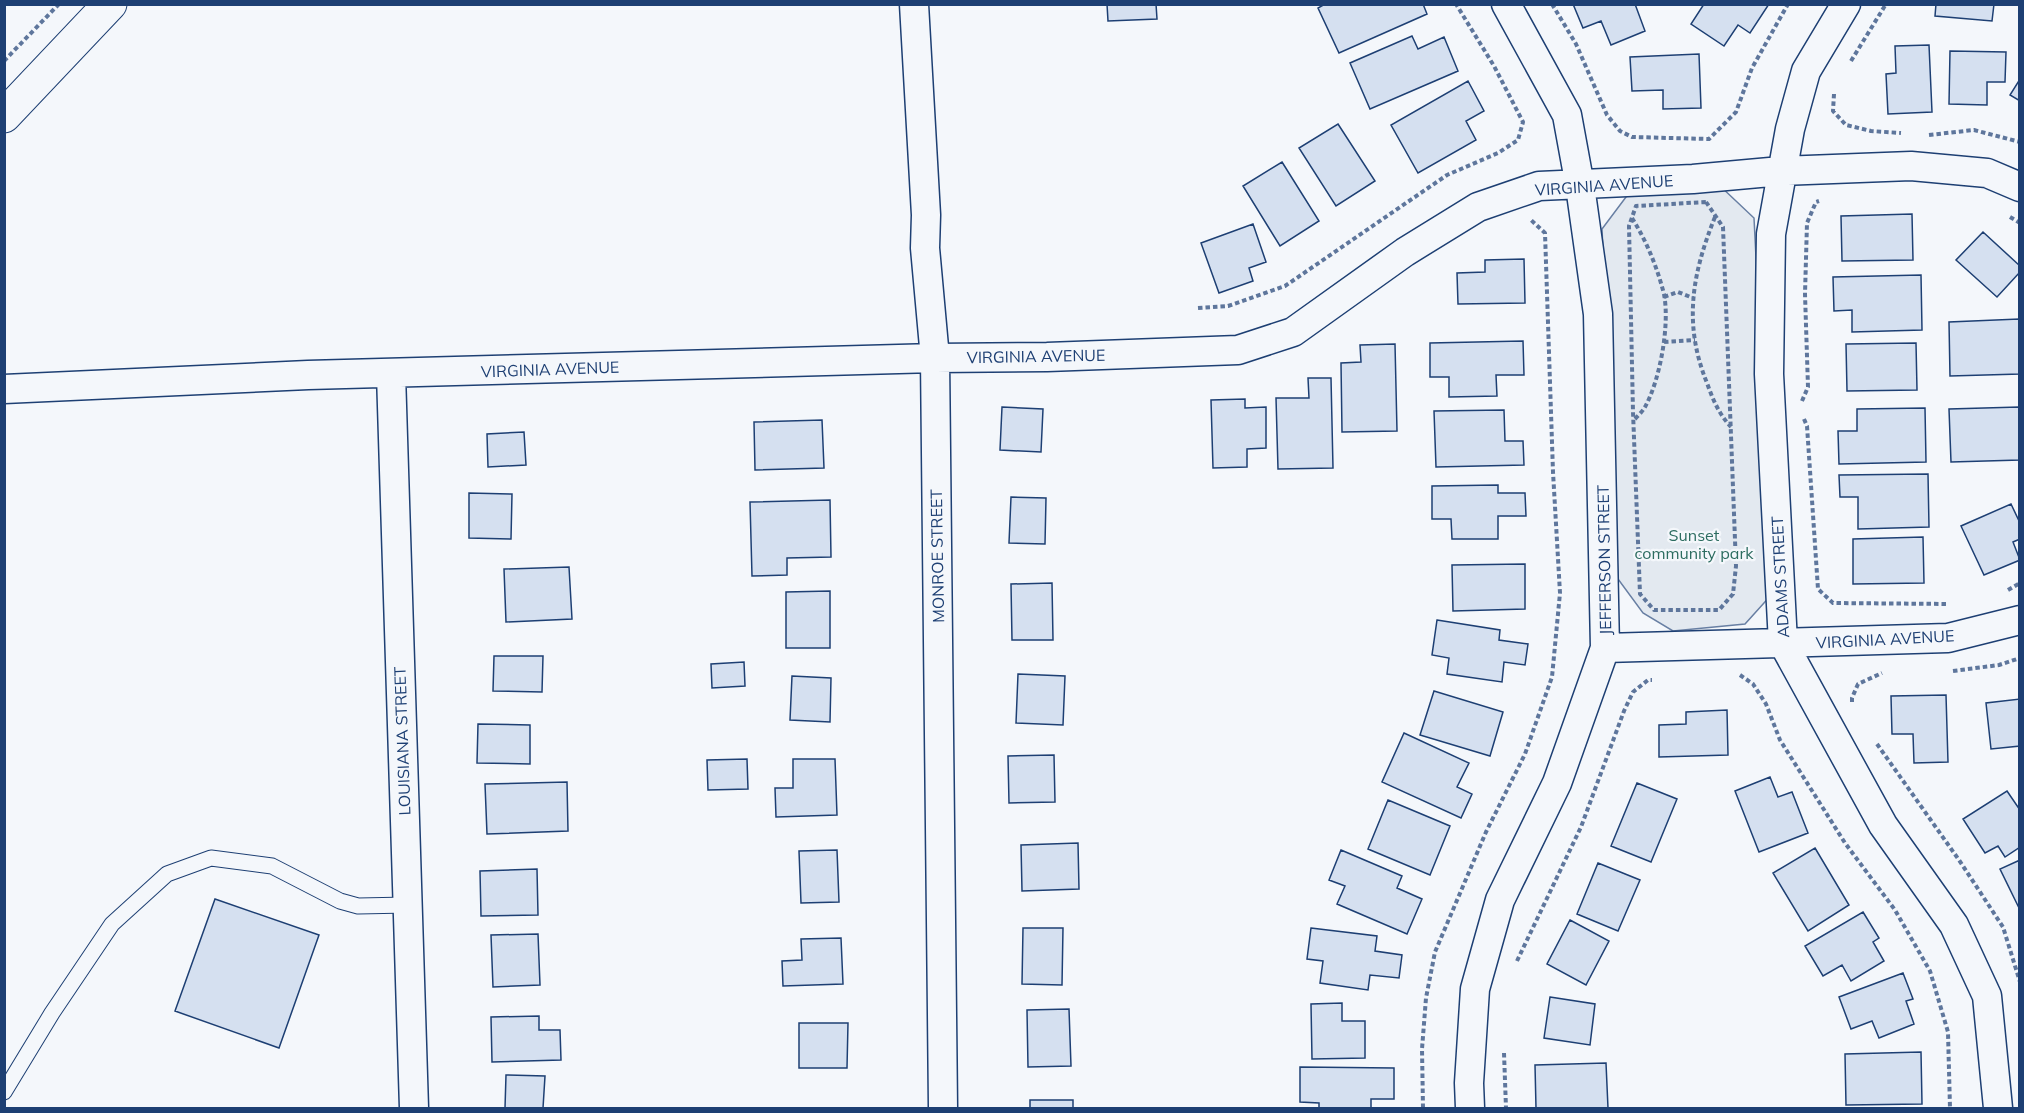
<svg xmlns="http://www.w3.org/2000/svg" width="2024" height="1113" viewBox="0 0 2024 1113" font-family="Mulish,sans-serif">
<style>
.green{fill:#e3e9f0;stroke:#687fa3;stroke-width:1.5}
.building{fill:#d5e0f0;stroke:#1d3f73;stroke-width:1.5}
.lines{fill:none;stroke-linecap:round;stroke-linejoin:round}
.service-casing{stroke:#1d3f73;stroke-width:17}
.minor-casing{stroke:#1d3f73;stroke-width:31}
.tertiary-casing{stroke:#1d3f73;stroke-width:35}
.path{stroke:#5e769c;stroke-width:4;stroke-dasharray:4.5 3;stroke-linecap:butt}
.service{stroke:#f4f7fb;stroke-width:15}
.minor{stroke:#f4f7fb;stroke-width:28}
.tertiary{stroke:#f4f7fb;stroke-width:33}
.labels{text-anchor:middle;dominant-baseline:central;stroke-width:4.5;stroke-linejoin:round;paint-order:stroke}
.street-label{font-size:16px;fill:#1d3f73;stroke:#f4f7fb}
.park-label{font-size:16px;fill:#2c6c60;stroke:#f4f7fb}
</style>
<rect width="100%" height="100%" fill="#f4f7fb"/>
<path class="green" d="M1718,184l36,34 19,375 -28,31 -72,7 -30,-18 -25,-34 -16,-350 30,-40z"/>
<path class="building" d="M1107,4h49l1,15 -49,2z
M1325,4h98l4,10 -88,39 -21,-45z
M1573,4h62l10,27 -34,14 -10,-24 -18,7z
M1704,4h65l-19,29 -12,-8 -14,21 -33,-22z
M1936,4h58l-2,17 -57,-5z
M1412,36l6,13 26,-12 14,34 -88,38 -20,-46z
M1929,45l3,67 -44,2 -2,-40 10,-1 -1,-27z
M1950,51l56,1 -1,30h-18v23l-38,-1z
M1699,54l2,54 -38,1v-19l-31,1 -2,-34z
M2020,79v22l-10,-6z
M1468,81l16,30 -18,10 10,19 -58,33 -27,-48z
M1338,124l37,57 -39,25 -37,-58z
M1282,162l37,59 -39,25 -37,-60z
M1912,214l1,46 -71,1 -1,-45z
M1253,224l13,38 -17,6 4,13 -34,12 -18,-50z
M1983,232l37,34v6l-23,25 -41,-37z
M1524,259l1,44 -67,1 -1,-31 28,-1v-12z
M1921,275l1,55 -70,2v-22l-18,1 -1,-34z
M2019,319l1,55 -70,2 -1,-54z
M1523,341l1,34h-28l1,21 -48,1v-20h-19v-34z
M1916,343l1,47 -70,1 -1,-47z
M1395,344l2,87 -55,1 -1,-69 20,-1 -1,-17z
M1308,378h23l2,90 -55,1 -2,-71h33z
M1245,399v9l21,-1v41l-19,1v18l-34,1 -2,-68z
M1002,407l41,2 -2,43 -41,-2z
M2019,407l1,53 -69,2 -2,-53z
M1925,408l1,54 -87,2 -1,-33h19v-22z
M1504,410l1,31h18l1,24 -88,2 -2,-56z
M822,420l2,48 -69,2 -1,-48z
M524,432l2,33 -38,2 -1,-33z
M1928,474l1,53 -71,2v-32h-18l-1,-22z
M1498,485v8h27l1,23h-28v23h-46l-1,-20h-19v-33z
M469,493l43,1 -1,45 -42,-1z
M1011,497l35,1 -1,46 -36,-1z
M830,500l1,57 -44,1v17l-35,1 -2,-74z
M2011,504l9,19v16l-7,3 7,18 -36,15 -23,-49z
M1923,537l1,46 -71,1v-45z
M1525,564v45l-72,2 -1,-46z
M569,567l3,52 -66,3 -2,-53z
M1052,583l1,57h-41l-1,-56z
M830,591v57h-44v-56z
M1437,620l63,10 -1,10 29,4 -3,21 -21,-3 -2,20 -55,-8 2,-16 -17,-3z
M494,656h49l-1,36 -49,-1z
M744,662l1,24 -33,2 -1,-24z
M1018,674l47,2 -2,49 -47,-2z
M792,676l39,2 -1,44 -40,-2z
M1434,691l69,21 -13,44 -70,-21z
M1946,695l2,67 -34,1 -1,-29h-21l-1,-38z
M2020,699v47l-29,3 -5,-46z
M1727,710l1,45 -69,2v-32l27,-1v-12z
M478,724l52,1v39l-53,-1z
M1404,733l65,30 -12,24 15,7 -11,24 -79,-36z
M1054,755l1,47 -46,1 -1,-47z
M747,759l1,30 -40,1 -1,-30z
M793,759h42l2,56 -61,2 -1,-29h18z
M1770,777l8,20 14,-5 16,41 -49,19 -24,-61z
M567,782l1,49 -81,3 -2,-50z
M1637,783l40,16 -26,63 -40,-16z
M2007,791l13,19v37l-15,10 -7,-11 -13,7 -22,-34z
M1388,800l62,26 -20,49 -62,-26z
M1078,843l1,46 -57,2 -1,-46z
M1815,848l34,57 -41,26 -35,-58z
M837,850l2,52 -38,1 -2,-52z
M1341,850l61,26 -5,12 25,11 -15,35 -70,-30 8,-18 -16,-6z
M2020,860v50l-20,-41z
M1598,863l42,17 -22,51 -41,-17z
M537,869l1,46 -57,1 -1,-45z
M215,899l104,36 -40,113 -104,-37z
M1863,912l16,26 -6,4 11,19 -33,20 -9,-16 -19,11 -18,-30z
M1570,920l39,21 -23,44 -39,-21z
M1023,928h40l-1,57 -40,-1z
M1311,928l66,8 -2,15 27,4 -3,23 -29,-3 -2,15 -48,-7 3,-22 -16,-2z
M538,934l2,51 -47,2 -2,-52z
M841,938l2,46 -60,2 -1,-25 20,-1 -1,-21z
M1903,973l10,26 -7,2 8,23 -35,14 -7,-17 -21,8 -12,-32z
M1550,997l45,7 -5,41 -46,-7z
M1342,1003v18h23v37l-53,1 -1,-55z
M1069,1009l2,57 -43,1 -1,-57z
M539,1016v14h21l1,30 -69,2 -1,-45z
M799,1023h49l-1,45h-48z
M1921,1052l1,52 -76,1 -1,-51z
M1606,1063l2,45h-72l-1,-43z
M1300,1067l94,1v31h-23v9h-52v-5l-19,-1z
M506,1075l39,1 -2,32h-38z
M1030,1100h43v8h-43z"/>
<g class="lines">
<defs>
<path id="service" d="M4,1092l48,-79 60,-89 55,-50 44,-16 61,8 68,35 18,5 50,-1"/>
<path id="minor" d="M914,4l12,211 -1,33 10,110 8,750
M1846,4l-40,67 -16,58 -19,105 -2,140 14,269 100,182 71,100 33,71 11,112
M391,374l23,734
M4,389l304,-14 627,-17 112,-1 191,-7 55,-18 112,-80 73,-45 61,-21 154,-7 88,-8 130,-5 76,7 33,14
M1605,648l343,-10 72,-18
M1470,1108l-1,-25 6,-94 25,-89 57,-117 48,-135 -7,-334 -18,-128 -13,-71 -61,-111"/>
<path id="tertiary" d="M4,116l106,-112"/>
</defs>
<use href="#service" class="service-casing"/>
<use href="#minor" class="minor-casing"/>
<use href="#tertiary" class="tertiary-casing"/>
<path class="path" d="M1552,4l24,40 31,71 13,16 12,6 77,2 27,-27 16,-44 36,-64
M4,61l55,-57
M1851,61l35,-57
M1834,94l-1,17 13,14 25,6 30,2
M1929,135l45,-5 46,12
M1706,202l17,25 13,339 -3,28 -14,16h-65l-14,-16 -7,-182 -4,-186 7,-20z
M1715,217c-23,57 -32,107 -8,166 6,17 12,31 24,44
M2010,217l10,6
M1632,218c15,24 25,49 32,76 6,31 -4,86 -19,113 -3,5 -8,10 -12,14
M1664,297l14,-5 15,6
M1198,308l30,-2 57,-20 162,-111 51,-22 20,-13 5,-18 -29,-56 -38,-62
M1664,342l31,-2
M1802,401l6,-14 -3,-93 2,-71 9,-21 3,-1
M1804,419l3,7 11,163 15,14 116,1
M2008,590l12,-7
M1953,671l46,-6 21,-7
M1740,675l13,9 13,20 14,36 65,103 50,67 35,61 18,61 2,76
M1852,702v-4l6,-14 24,-11
M1877,744l82,116 44,67 17,55
M1517,961l64,-134 43,-116 9,-19 15,-12h4
M1504,1053l2,55
M1423,1108l-1,-59 4,-51 9,-46 51,-120 39,-78 27,-77 8,-84 -7,-121 -8,-239 -14,-13"/>
<use href="#service" class="service"/>
<use href="#minor" class="minor"/>
<use href="#tertiary" class="tertiary"/>
</g>
<g class="labels">
<g class="street-label">
<text transform="translate(1604 185) rotate(-4)">VIRGINIA AVENUE</text>
<text transform="translate(1036 356) rotate(-1)">VIRGINIA AVENUE</text>
<text transform="translate(550 369) rotate(-2)">VIRGINIA AVENUE</text>
<text transform="translate(937 556) rotate(-91)">MONROE STREET</text>
<text transform="translate(1604 560) rotate(-91)">JEFFERSON STREET</text>
<text transform="translate(1780 577) rotate(-93)">ADAMS STREET</text>
<text transform="translate(1885 639) rotate(-3)">VIRGINIA AVENUE</text>
<text transform="translate(402 741) rotate(-92)">LOUISIANA STREET</text>
</g>
<g class="park-label">
<text x="1694" y="535">Sunset<tspan x="1694" dy="18">community park</tspan></text>
</g>
</g>
<rect width="2024" height="1113" fill="none" stroke="#1d3f73" stroke-width="12"/>
</svg>
